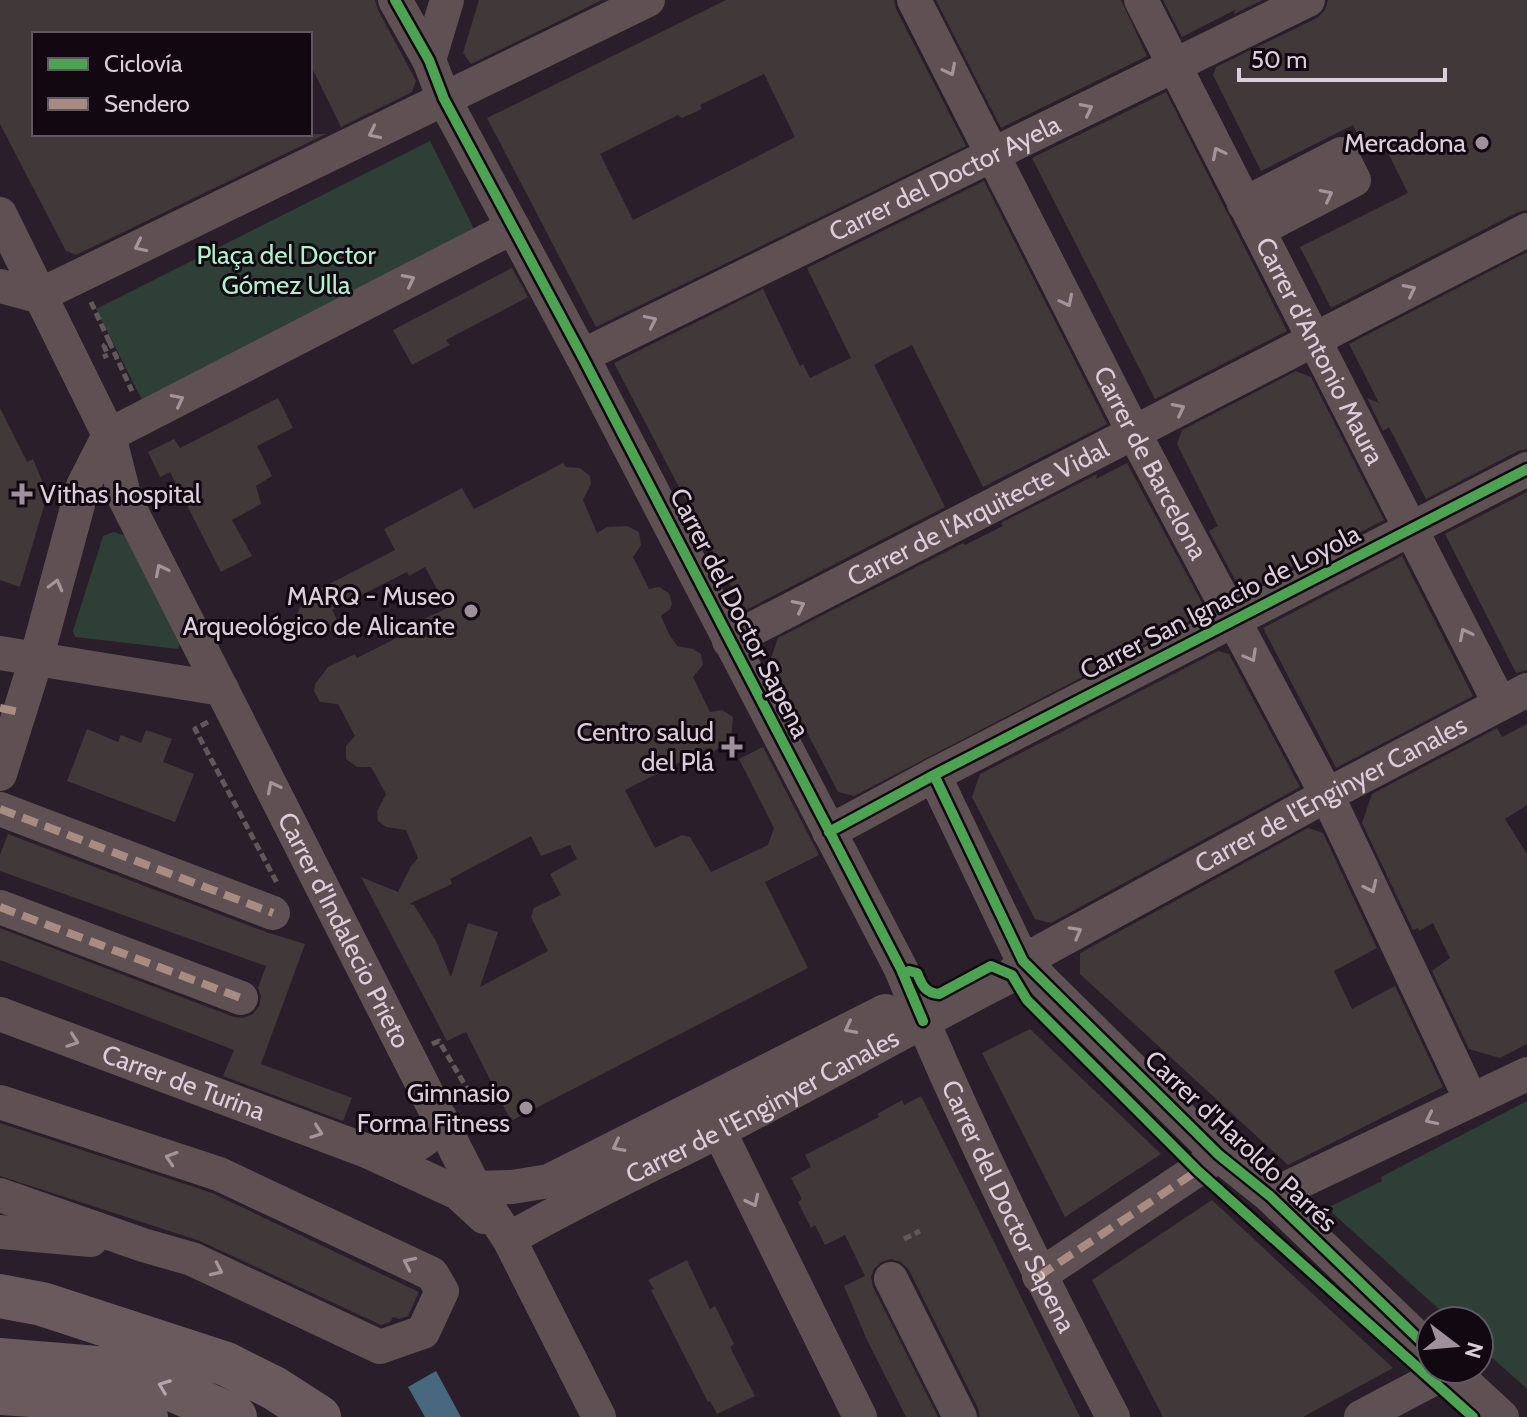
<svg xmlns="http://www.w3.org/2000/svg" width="1527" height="1417" viewBox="0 0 1527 1417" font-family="Cabin,sans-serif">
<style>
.green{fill:#2d3f36}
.water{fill:#47687e}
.building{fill:#41383a;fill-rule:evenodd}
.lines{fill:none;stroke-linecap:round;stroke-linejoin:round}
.path{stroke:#62575b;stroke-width:5;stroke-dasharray:8 4;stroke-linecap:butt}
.minor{stroke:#5f5153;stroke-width:34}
.major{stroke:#6a5a5d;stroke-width:44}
.quiet{stroke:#a88b81;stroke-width:8;stroke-dasharray:16 8;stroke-linecap:butt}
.cycleway-casing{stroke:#110811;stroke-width:15}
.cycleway{stroke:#4ca352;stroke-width:10}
.oneway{stroke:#a4959d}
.oneway2{stroke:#b4a5ae}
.poi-dot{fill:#9e909c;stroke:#110811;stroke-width:3}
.labels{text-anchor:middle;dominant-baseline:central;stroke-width:6;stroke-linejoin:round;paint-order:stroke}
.poi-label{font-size:26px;fill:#dccdda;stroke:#110811;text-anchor:end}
.street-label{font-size:26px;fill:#dccdda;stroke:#110811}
.park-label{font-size:26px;fill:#aef2cc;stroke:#110811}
</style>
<rect width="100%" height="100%" fill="#2a1e2a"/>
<path class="green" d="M430,141l45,90 -333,169 -46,-91z
M114,532l15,5 51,106 -2,6 -103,-12 -2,-6 30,-95z
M1527,1101v288l-48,-43v-25h-27l-125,-113 55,-27 -1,-4z"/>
<path class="water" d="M436,1371l25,46h-36l-17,-30z"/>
<path class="building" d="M0,0h375l3,10 38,71 -4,11 -71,35 -31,-63v-30h-276v100h292l-250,121 -10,-4 -66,-127z
M479,0h123l-131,64 -8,-11z
M726,0h168l2,9 70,137 -370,181 -109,-209zM764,74l31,63 -162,83 -33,-66 78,-39 4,3 20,-9 -2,-4z
M936,0h185l26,56 -146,72z
M1163,0h100l-29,14 1,-4 -53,27z
M1328,0h199v210l-9,2 -187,96 -31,-61 108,-54 -25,-50 -17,9 -13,-27 -92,46 -48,-96 3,-8 101,-49 8,-8z
M1166,92l121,239 -132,68 -123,-241z
M984,181l123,243 -124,63 -71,-142 -20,10 -18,10 71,142 -201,104 -130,-248 149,-74 37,77 3,-2 7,14 41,-20 -44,-90z
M1527,252v197l-9,2 -92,48 -37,-72 -6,4 -16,-33 12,5 -30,-59z
M512,268l16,29 -82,43 4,5 -38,20 -19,-35z
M1296,371l15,6 73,143 -142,73 -33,-62 9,-5 -41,-82 5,-14z
M278,398l15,30 -36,18 15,30 -16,10 5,18 -29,16 20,36 -31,16 -51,-100 -10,5 -12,-25 26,-13 6,9z
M0,408l27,54 6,-3 10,24 1,23 -24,81 -20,-7z
M563,463l3,4 14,1 10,8 1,8 -8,16 14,33 10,-6 20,-1 12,6 2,13 -8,12 16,32 10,-2 10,6 3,11 -2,5 -9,7 8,18 8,12 16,3 8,5 2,11 -10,12 17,35 12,-2 11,7 -2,25 -21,11 -2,-5 -83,42 30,58 27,-13 8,2 21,35 57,-27 6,-17 -35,-69 24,-12 56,108 -54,27 43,86 -297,153 -45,-89 -19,9 -86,-164 37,15 13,-26 7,-8 -12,-28 -20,-3 -8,-6 -1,-10 9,-17 -15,-27h-14l-11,-8v-13l9,-10 -17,-32 -18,-2 -6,-11 1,-7 13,-17 27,-13 2,4 69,-35 -2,-4 23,-11 -22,-41 -16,9 -2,-4 -75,38 11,21h-34l-12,-10v-7l9,-18 89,-46 -11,-21 78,-41 12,21zM531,836l10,20 29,-11 7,14 -27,15 11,21 -27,13 -3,9 17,34 -68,36 18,-55 -30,-9 -17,54 -15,-36 -22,-36 -5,-1 43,-20 -2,-5z
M1127,463l80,149 -353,184 -16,-4 -68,-131 8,-23 185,-95 2,2 38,-19 -2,-3 96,-49 -1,5z
M1527,492v178l-11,3 -71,-139z
M1402,556l71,140 -137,72 -73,-140z
M1218,651l11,3 71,133 -249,136 -16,-4 -63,-122 8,-23z
M1527,724v81l-22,14 22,35v190l-27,14 -31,-9 -37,-78 18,-13 -17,-35 -14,8 -1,-3 -5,2 -51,-107 10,-29 125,-66 5,9z
M87,729l31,13 3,-7 20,8 5,-13 26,9 -9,23 31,12 -19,48 -108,-41z
M1308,828l15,5 54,115 -43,23 18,38 43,-23 48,101 -155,78 -208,-191v-21z
M8,834l258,98 39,12 -44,120 91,34 -9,23 -120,-45 11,-26 -234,-90v-32l234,89 9,1 10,-4 6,-8 2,-10 -3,-8 8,-22 -266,-95v-16z
M1030,1029l131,125 -96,63 -83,-164z
M921,1096l47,93 112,228h-100l-2,-9 -69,-138 -8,-8 -10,-3 -10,3 -7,7 -3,8 2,10 65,130h-32l-39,-77 -23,-54 21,-10 -20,-41 -20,10 -10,-20 -4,3 -13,-26 4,-3 -11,-21 20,-11 -6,-12 74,-38 -2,-3 25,-14 2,5z
M0,1123l212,70 207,99 -11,24 -9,3 -6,-2 -3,5 -9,3 -181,-84 -200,-65z
M1212,1200l76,71 105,97 -90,49h-140l-71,-137z
M687,1260l23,49 5,-3 19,38 -4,3 25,49 -38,18 -7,-13 -2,1 -57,-112 3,-1 -6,-9z"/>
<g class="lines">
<path class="path" d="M91,302l18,39 -5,5 4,9 -5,2
M109,341l23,50
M208,722l-13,7 82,154
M432,1044l7,-3 30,51 -9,5
M904,1239l16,-8"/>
<g class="minor">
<path id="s1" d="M395,0l34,60 15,39 138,257 319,613c63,153 135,301 212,448"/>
<path id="s2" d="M914,0l220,433 193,362 144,305"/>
<path id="s3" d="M1141,0l359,704"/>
<path d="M429,60l18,-60"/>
<path d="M1244,204l97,-50 13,26 -96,50"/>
<path id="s4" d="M0,214l109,221 16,64 350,689 34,51 90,178"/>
<path d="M0,286l38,10"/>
<path d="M38,296l610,-296"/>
<path id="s5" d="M582,356l726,-356"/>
<path d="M109,435l404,-208"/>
<path id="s6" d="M729,641l798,-411"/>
<path d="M0,653l222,36"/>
<path d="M0,774l36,-114 47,-174 26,-51"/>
<path d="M934,775l89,186 196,194 51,41 161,155"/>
<path d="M0,809l273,104"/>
<path d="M829,832l105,-57 593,-306"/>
<path d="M0,907l241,91"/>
<path id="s7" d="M0,1014l367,137 91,42 26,24"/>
<path d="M0,1102l219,72 213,100 10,17 -19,41 -43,15 -188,-88 -49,-14 -143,-50"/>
<path d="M719,1131l141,286"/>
<path d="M368,1151c37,-3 52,3 73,-32"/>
<path d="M475,1188l37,-1 37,-6 336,-170 38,10"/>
<path d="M1270,1196l257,-122"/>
<path d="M0,1232l91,8"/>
<path id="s8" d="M509,1239c69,-40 141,-73 212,-109 98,-51 193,-105 291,-155l11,-14 304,-166 200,-105"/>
<path d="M1039,1276l180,-121"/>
<path d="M891,1279l69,138"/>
<path d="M1450,1369l52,48"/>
<path d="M1361,1417l72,-38 20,-7"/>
</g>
<path class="major" d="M0,1296l42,8 184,60 48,24 45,29
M0,1360l109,9 51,15 75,33
M0,1393l78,5 68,19"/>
<path class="quiet" d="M0,708l19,4
M0,809l273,104
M0,907l241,91
M1039,1276l164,-109"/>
<defs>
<path id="cycleway" d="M395,0l34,60 15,39 138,257 319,613 22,52
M934,775l89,186 196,194 51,41 161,155
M829,832l105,-57 593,-306
M909,971l8,2c5,12 8,20 22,21l52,-28 21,9 15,25 171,171 275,246"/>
</defs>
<use href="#cycleway" class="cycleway-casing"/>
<use href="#cycleway" class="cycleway"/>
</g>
<defs><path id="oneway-chevron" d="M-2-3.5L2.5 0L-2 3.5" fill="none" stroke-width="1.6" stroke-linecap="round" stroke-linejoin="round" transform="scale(2)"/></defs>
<g class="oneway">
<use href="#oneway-chevron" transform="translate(950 70) rotate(63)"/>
<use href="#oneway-chevron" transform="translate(1087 109) rotate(-27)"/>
<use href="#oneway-chevron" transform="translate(374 133) rotate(154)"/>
<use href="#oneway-chevron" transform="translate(1218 153) rotate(-117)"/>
<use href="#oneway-chevron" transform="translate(1327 195) rotate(-27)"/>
<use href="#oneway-chevron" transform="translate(140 246) rotate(154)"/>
<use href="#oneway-chevron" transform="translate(409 280) rotate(-27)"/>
<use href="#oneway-chevron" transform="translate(1410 290) rotate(-27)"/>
<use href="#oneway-chevron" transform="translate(1067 301) rotate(63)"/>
<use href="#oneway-chevron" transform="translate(651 321) rotate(-26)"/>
<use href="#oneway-chevron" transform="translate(178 400) rotate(-27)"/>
<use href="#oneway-chevron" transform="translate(1179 409) rotate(-27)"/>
<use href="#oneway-chevron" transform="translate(161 570) rotate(-117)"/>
<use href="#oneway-chevron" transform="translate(56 585) rotate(-75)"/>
<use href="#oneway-chevron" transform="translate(799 606) rotate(-27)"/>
<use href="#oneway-chevron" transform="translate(1465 634) rotate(-117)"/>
<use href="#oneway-chevron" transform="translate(1251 656) rotate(61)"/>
<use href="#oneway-chevron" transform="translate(273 787) rotate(-117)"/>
<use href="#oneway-chevron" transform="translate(1371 887) rotate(65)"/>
<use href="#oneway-chevron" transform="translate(1076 932) rotate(-29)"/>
<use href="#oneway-chevron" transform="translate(850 1028) rotate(153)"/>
<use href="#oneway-chevron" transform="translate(73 1041) rotate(20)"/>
<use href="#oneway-chevron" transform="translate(1431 1119) rotate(154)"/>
<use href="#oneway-chevron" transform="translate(317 1132) rotate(20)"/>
<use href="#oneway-chevron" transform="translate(618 1146) rotate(153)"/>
<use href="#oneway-chevron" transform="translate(171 1158) rotate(-162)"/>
<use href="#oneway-chevron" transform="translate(753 1201) rotate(64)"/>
<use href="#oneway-chevron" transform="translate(409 1263) rotate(-155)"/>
<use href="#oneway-chevron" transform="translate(217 1270) rotate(25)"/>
</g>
<use class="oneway2" href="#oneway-chevron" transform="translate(164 1386) rotate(-159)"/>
<g class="poi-dot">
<circle cx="1482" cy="143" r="8"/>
<path d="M18 482h8v8h8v8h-8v8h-8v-8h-8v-8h8z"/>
<circle cx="471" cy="611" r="8"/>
<path d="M728 735h8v8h8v8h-8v8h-8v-8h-8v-8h8z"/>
<circle cx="526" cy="1108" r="8"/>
</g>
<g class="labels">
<g class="poi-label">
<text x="1466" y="143">Mercadona</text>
<text x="40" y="494" text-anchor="start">Vithas hospital</text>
<text x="455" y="596">MARQ - Museo<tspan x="455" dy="30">Arqueológico de Alicante</tspan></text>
<text x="714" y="732">Centro salud<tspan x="714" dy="30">del Plá</tspan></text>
<text x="510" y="1093">Gimnasio<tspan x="510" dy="30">Forma Fitness</tspan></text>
</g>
<g class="street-label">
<text stroke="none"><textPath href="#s5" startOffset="404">Carrer del Doctor Ayela</textPath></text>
<text stroke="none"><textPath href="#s3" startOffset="394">Carrer d'Antonio Maura</textPath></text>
<text stroke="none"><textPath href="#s2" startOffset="520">Carrer de Barcelona</textPath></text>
<text stroke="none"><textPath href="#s6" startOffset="280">Carrer de l'Arquitecte Vidal</textPath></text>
<text transform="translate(1220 602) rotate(-27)">Carrer San Ignacio de Loyola</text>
<text transform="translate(740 613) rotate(63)">Carrer del Doctor Sapena</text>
<text stroke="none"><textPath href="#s8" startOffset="936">Carrer de l'Enginyer Canales</textPath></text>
<text stroke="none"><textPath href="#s4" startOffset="796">Carrer d'Indalecio Prieto</textPath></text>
<text stroke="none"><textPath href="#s7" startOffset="196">Carrer de Turina</textPath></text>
<text stroke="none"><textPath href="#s8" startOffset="286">Carrer de l'Enginyer Canales</textPath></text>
<text transform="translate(1241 1141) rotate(43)">Carrer d'Haroldo Parrés</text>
<text stroke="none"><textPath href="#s1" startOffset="1354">Carrer del Doctor Sapena</textPath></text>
</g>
<g class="park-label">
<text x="286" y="255">Plaça del Doctor<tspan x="286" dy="30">Gómez Ulla</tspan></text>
</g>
</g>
<rect x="32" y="32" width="280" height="104" fill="#110811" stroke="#625761" stroke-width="2"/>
<rect x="48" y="58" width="40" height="12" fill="#4ca352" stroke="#625761" stroke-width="2"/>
<text x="104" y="72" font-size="24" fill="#dccdda">Ciclovía</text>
<rect x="48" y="98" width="40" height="12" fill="#a88b81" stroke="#625761" stroke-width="2"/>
<text x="104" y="112" font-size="24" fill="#dccdda">Sendero</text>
<g transform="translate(1455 1345) rotate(106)"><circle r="38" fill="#110811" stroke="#625761" stroke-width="2"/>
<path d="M0-6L14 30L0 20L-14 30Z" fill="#9e909c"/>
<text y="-12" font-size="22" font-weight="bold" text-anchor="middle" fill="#dccdda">N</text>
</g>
<path d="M1239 68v12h206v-12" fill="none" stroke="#dccdda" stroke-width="4"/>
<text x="1251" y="68" font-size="24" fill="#dccdda" stroke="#110811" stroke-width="6" paint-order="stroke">50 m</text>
</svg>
